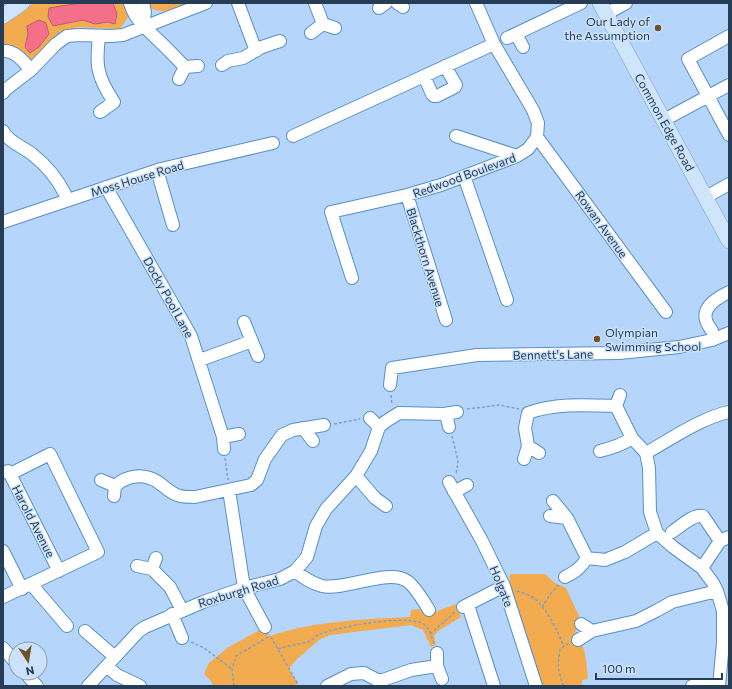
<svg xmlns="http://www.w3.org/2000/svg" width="732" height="689" viewBox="0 0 732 689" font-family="Commissioner,sans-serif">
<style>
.green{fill:#f3ab4f}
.water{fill:#f46f88;stroke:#b66079}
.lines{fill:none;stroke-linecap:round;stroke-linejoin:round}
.minor-casing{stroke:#588fc7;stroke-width:14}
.major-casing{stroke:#7f9ec0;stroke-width:16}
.path{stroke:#83a1c0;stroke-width:1.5;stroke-dasharray:3 2;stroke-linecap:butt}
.minor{stroke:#fff;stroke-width:12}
.major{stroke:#cfe5fb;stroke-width:15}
.poi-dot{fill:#725128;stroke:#cce2fb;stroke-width:1.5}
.labels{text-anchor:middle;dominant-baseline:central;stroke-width:3;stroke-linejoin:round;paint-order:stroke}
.poi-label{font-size:12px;fill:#263d55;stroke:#cce2fb;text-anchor:end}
.street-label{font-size:12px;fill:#263d55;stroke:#cce2fb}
</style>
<rect width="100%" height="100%" fill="#b5d6fa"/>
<path class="green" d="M34,3h91l3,14 -8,12 -42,-2 -23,9 -20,20 -9,8 -23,-13v-29z
M149,3h42c-14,5 -26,12 -41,5z
M510,574h35l10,9 11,5 13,28 -1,9 -4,10 3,12 6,-1 3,13 2,20 -6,1v6h-41l-32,-98z
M456,604l5,13 -23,14 -4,5 2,8 -5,3 -8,-17 -12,-5 -81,10 -11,5 -23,20 -7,9 9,15 -4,2h-81l-2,-5 -7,-7 5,-11 18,-15 38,-21 5,9c45,-15 93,-17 140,-19l1,-7 8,-1 13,4z"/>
<path class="water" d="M81,3h32l4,11 -2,10 -7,-2 -13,2 -12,-4 -30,6 -5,-9 1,-9z
M39,20l7,3 3,11 -10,13 -9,6 -5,-6 3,-13 -1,-8z"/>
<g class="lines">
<defs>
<path id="minor" d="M130,3c6,18 13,22 26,35 10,9 19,19 29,29l-6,12
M143,3l2,9 -2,15
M238,3l18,48
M397,3l6,4
M379,8l7,-5
M606,14l20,-11
M323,24l12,4
M311,33l12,-9 -8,-21
M516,34l7,13
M99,36c-1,12 -3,24 0,35 2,11 9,22 15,31l-14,10
M729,36l-41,23 41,76
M507,38l74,-35
M3,51c12,-1 20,10 28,19
M222,65l6,-4 15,-3 19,-11 18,-6
M185,67l13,-1
M424,76l8,18 2,2h3l18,-9 1,-2 -11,-19
M3,93l2,-3 26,-20 25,-26 11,-8 12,-1 32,1 12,-1 83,-32
M664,120l65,-35
M3,131c4,10 20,16 29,23 14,11 25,24 33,40
M293,136l201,-92
M456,136l61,20
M537,137l129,175
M157,170l16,55
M464,176l43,124
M106,187l85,149 32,101 1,12
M407,195l39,125
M706,197l23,-13
M3,222l158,-53 112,-26
M352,278l-21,-66 76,-17 34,-10 76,-29 11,-7 9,-12 1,-14 -5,-13 -39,-66 -18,-41
M244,322l14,34
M712,331c-2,-3 -5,-7 -6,-11 -4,-14 13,-23 23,-28
M200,360l52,-19
M390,385l2,-17 85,-13 142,-2 60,-6 33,-7 17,-7
M616,406l4,-11
M446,414l3,13
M370,418l9,9
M303,428l10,13
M223,437l16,-3
M600,451c12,-3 22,-6 32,-13
M539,453l-11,-7 -3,-18 3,-15c26,-10 59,-8 88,-7l16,32 14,15 3,15 1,44 7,21 16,14 29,21 11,15 4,8 6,20v32l-4,43
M646,453c23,-13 57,-36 83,-41
M524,459l4,-13
M6,472l2,-1 2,3 49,97
M356,476l19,22 11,8
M101,480l14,6
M449,482l33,59 22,45 32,100
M229,490l15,98 21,39
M454,492l13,-7
M114,496l1,-10c12,-11 29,-13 43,-4 7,5 13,12 22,14 5,1 10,1 15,1l56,-12 6,-5 8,-21 17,-24 11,-5 31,-5
M553,501l14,17
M550,516l17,2 20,40
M672,532c9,-6 21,-18 31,-16l17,25
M3,551l19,38
M156,558l-4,11 18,18 12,23
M137,566l15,3
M702,568l18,-27 9,-4
M295,571c9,7 16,12 27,15 22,5 67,-18 85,-5 8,5 17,21 22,29
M565,577c10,-5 16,-9 22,-19l18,2 20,-8 32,-19
M31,584l36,42
M3,597l95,-45 -48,-98 -40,20
M468,605l26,81
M463,607l41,-21
M172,614l10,24
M581,624l11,7
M85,631l30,26
M578,640l14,-9 44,-10 20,-10 16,-9 45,-11
M3,648l13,15
M107,666l10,9 23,11
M437,666v-13
M25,673l12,13
M88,686l51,-55 6,-4 58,-25 41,-14 36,-9 15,-8 12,-14 9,-31 10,-17 30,-33 15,-25 8,-24 6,-5 14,-9 45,1 13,-2
M327,686l24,-12 13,-1 13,7h6l28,-10 26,-4 5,13
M692,686l8,-1 17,1"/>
<path id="major" d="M600,3l129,238
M3,16l19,-13"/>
</defs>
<use href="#minor" class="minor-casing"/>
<use href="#major" class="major-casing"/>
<path class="path" d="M391,395l1,10
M467,409l32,-4 20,4
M334,424l26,-5
M452,436l6,25 -2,14
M225,458l3,22
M517,591c5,2 10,3 15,6 14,8 26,35 32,50
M542,607l9,-14 8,-8
M430,634l25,-22
M271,637l28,49
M191,642l13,6 28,21
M278,649c10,-4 22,-4 32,-8 4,-2 6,-6 10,-7 18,-7 89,-21 105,-9 5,5 7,13 9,19
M234,686l-2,-17 4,-13 34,-20
M563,686l-5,-19 2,-18 9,-6"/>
<use href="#minor" class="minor"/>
<use href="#major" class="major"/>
</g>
<g class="poi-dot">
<circle cx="658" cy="28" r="4"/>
<circle cx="597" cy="339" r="4"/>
</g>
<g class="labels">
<g class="poi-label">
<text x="650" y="21">Our Lady of<tspan x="650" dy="14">the Assumption</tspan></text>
<text x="605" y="332" text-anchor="start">Olympian<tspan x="605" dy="14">Swimming School</tspan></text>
</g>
<g class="street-label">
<text transform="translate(665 122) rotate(61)">Common Edge Road</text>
<text transform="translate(464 175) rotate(-20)">Redwood Boulevard</text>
<text transform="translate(137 178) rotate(-17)">Moss House Road</text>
<text transform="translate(602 224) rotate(54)">Rowan Avenue</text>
<text transform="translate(426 257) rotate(73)">Blackthorn Avenue</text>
<text transform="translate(169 297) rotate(61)">Docky Pool Lane</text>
<text transform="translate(553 354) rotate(-1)">Bennett's Lane</text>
<text transform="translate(34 521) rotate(63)">Harold Avenue</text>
<text transform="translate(502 586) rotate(68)">Holgate</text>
<text transform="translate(238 591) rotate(-17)">Roxburgh Road</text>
</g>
</g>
<rect width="732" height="689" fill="none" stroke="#263d55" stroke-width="8"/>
<g transform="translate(28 661) rotate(168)"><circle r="19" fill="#cce2fb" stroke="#8aa0b9"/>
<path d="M0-3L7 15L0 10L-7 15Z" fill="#725128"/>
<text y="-6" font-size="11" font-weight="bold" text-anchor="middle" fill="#263d55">N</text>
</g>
<path d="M596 673v6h126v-6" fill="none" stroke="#263d55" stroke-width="2"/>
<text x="602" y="673" font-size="12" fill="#263d55" stroke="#cce2fb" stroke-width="3" paint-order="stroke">100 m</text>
</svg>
